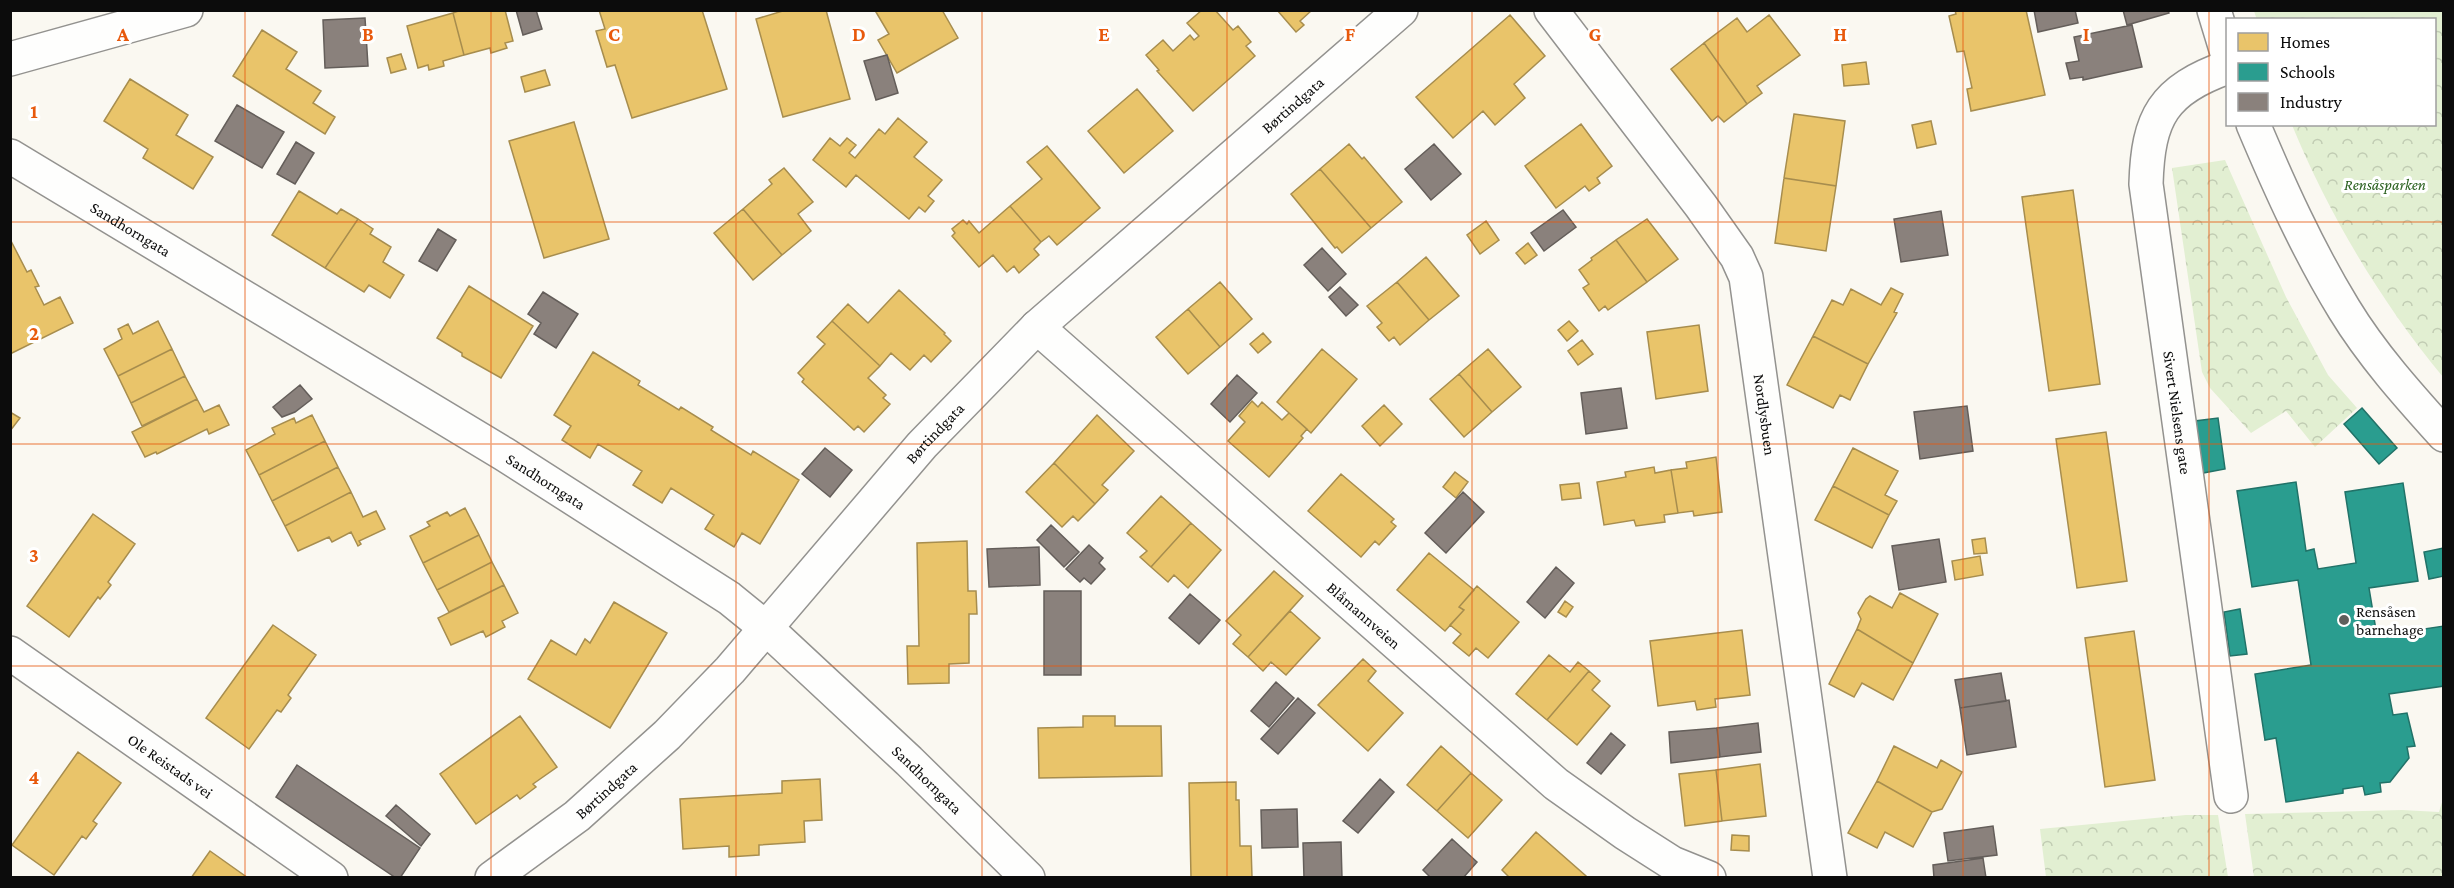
<svg xmlns="http://www.w3.org/2000/svg" width="2454" height="888" viewBox="0 0 2454 888" font-family="'Crimson Pro',serif">
<style>
.park{fill:url(#park-crowns)}
.homes{fill:#e9c46a;stroke:#a78d4e;stroke-width:1.5}
.schools{fill:#2a9d8f;stroke:#217268;stroke-width:1.5}
.industry{fill:#8a817c;stroke:#645e5a;stroke-width:1.5}
.lines{fill:none;stroke-linecap:round;stroke-linejoin:round}
.minor-casing{stroke:#93928f;stroke-width:36}
.minor{stroke:#fefefd;stroke-width:33}
.grid{fill:none;stroke:#e8590c;stroke-width:1.5;stroke-opacity:0.55}
.poi-dot{fill:#5f5f5c;stroke:#fff;stroke-width:2}
.labels{text-anchor:middle;dominant-baseline:central;stroke-width:6;stroke-linejoin:round;paint-order:stroke}
.street-label{font-size:16px;fill:#0c0c0c;stroke:#fff}
.park-label{font-size:16px;font-style:italic;fill:#2b6120;stroke:#fff}
.poi-label{font-size:16px;fill:#0c0c0c;stroke:#fff;text-anchor:start}
.grid-label{font-size:20px;text-anchor:middle;font-weight:bold;fill:#e8590c;stroke:#fff;stroke-width:6;stroke-linejoin:round;paint-order:stroke}
</style>
<defs>
<pattern id="park-crowns" width="20" height="18" patternUnits="userSpaceOnUse" patternTransform="scale(1.5)"><rect width="20" height="18" fill="#e2efd2"/><path d="M2 6a3 3 0 1 1 6 0M12 15a3 3 0 1 1 6 0" fill="none" stroke="#c1ccb3"/></pattern>
</defs>
<rect width="100%" height="100%" fill="#faf8f1"/>
<path class="park" d="M2254,11h189v366c-62,-75 -114,-162 -151,-252l142,-1v-104h-177z
M2225,160l61,137 42,78 29,33 -42,39 -29,-36 -35,22 -41,-45 -8,-16 -30,-204z
M2443,799v78h-189l-9,-63 157,-4 37,2z
M2186,815h32l10,62h-182l-6,-48z"/>
<path class="homes" d="M461,10h44l8,31 -8,2 2,5 -16,5 -1,-5 -26,7 -11,-42z
M599,10h103l25,79 -95,29 -17,-53 -8,2 -11,-36 9,-2z
M786,10h40l24,89 -67,18 -27,-98z
M878,10h64l16,28 -61,35 -19,-33 11,-6 -13,-22z
M1202,10h13l18,20 5,-4 13,16 -5,4 9,10 -62,55 -36,-40 2,-1 -13,-15 17,-15 10,11 17,-16 4,5 5,-4 -12,-13z
M1277,10h35l-12,11 4,4 -8,7z
M1955,10h71l19,85 -74,16 -4,-22 5,-1 -8,-37 -7,1 -8,-36 7,-2z
M453,13l11,42 -21,6 1,5 -15,4 -1,-5 -10,3 -11,-42z
M1510,15l35,41 -31,28 11,14 -30,27 -12,-14 -30,27 -37,-41z
M1769,15l31,40 -43,31 5,7 -15,11 -43,-61 33,-25 10,14z
M262,30l35,22 -11,17 35,22 -8,12 22,14 -10,17 -92,-58z
M1704,43l43,61 -23,18 -6,-6 -6,5 -41,-52z
M401,54l5,15 -15,4 -4,-15z
M1866,62l3,22 -25,2 -2,-21z
M545,70l5,15 -25,7 -4,-15z
M130,79l58,36 -12,20 37,22 -20,32 -50,-31 5,-9 -44,-28z
M1137,89l36,42 -49,42 -36,-42z
M1794,114l51,7 -9,65 -52,-8z
M898,118l29,24 -13,15 28,23 -14,16 6,5 -9,11 -6,-5 -10,12 -53,-44 -10,12 -33,-27 17,-22 10,8 7,-8 9,7 -7,8 6,5 24,-29 6,5z
M1931,121l5,23 -19,4 -5,-23z
M574,122l35,117 -65,19 -35,-117z
M1581,124l31,42 -15,12 3,5 -11,8 -4,-5 -29,22 -31,-42z
M1349,144l13,15 2,-2 38,45 -31,26 -51,-59z
M1047,146l53,62 -43,37 -8,-9 -8,6 -31,-36 32,-27 -15,-17z
M784,168l29,34 -15,12 13,17 -29,24 -39,-46 29,-25 -3,-4z
M1320,169l51,59 -29,25 -5,-6 -2,1 -44,-54z
M1784,178l52,8 -10,65 -51,-8z
M2073,190l27,194 -51,7 -27,-194z
M299,191l38,23 4,-5 17,10 -33,49 -53,-33z
M1010,206l31,36 -7,7 5,6 -20,18 -5,-7 -7,6 -14,-17 -14,12 -27,-31 3,-3 -3,-4 11,-9 4,4 2,-3 10,12z
M743,209l39,46 -29,25 -39,-47z
M358,219l15,10 -3,5 21,13 -8,15 21,13 -14,23 -21,-13 -5,7 -39,-24z
M1647,219l31,40 -31,23 -31,-42z
M1486,221l13,19 -19,14 -13,-19z
M10,239l17,33 4,-2 8,16 -4,1 9,18 16,-8 13,26 -63,31z
M1616,240l31,42 -39,28 -3,-4 -6,5 -16,-23 6,-4 -10,-14 13,-10 -1,-2z
M1528,243l9,12 -12,9 -9,-11z
M1426,257l33,39 -30,24 -32,-38z
M1220,282l32,37 -32,28 -32,-38z
M1397,282l32,38 -29,25 -6,-8 -5,4 -12,-14 5,-4 -15,-17z
M469,286l64,40 -32,52 -39,-22v-3l-25,-15z
M1891,288l12,6 -9,18 3,1 -29,51 -55,-28 19,-36 11,5 8,-16 30,16z
M899,290l46,43 -1,1 7,7 -20,21 -7,-7 -14,15 -19,-17 -11,13 -48,-45 16,-17 20,19z
M1188,309l32,38 -32,27 -32,-37z
M158,321l14,28 -54,27 -14,-27 18,-10 -4,-10 10,-5 5,10z
M832,321l48,45 -12,12 18,17 -3,3 7,6 -26,28 -6,-6 -4,4 -52,-48 2,-3 -6,-6 27,-29 -8,-7z
M1569,321l9,10 -11,10 -9,-11z
M1699,325l9,66 -52,8 -9,-67z
M1263,333l8,9 -13,11 -8,-9z
M1813,336l55,28 -18,36 -10,-5 -7,13 -46,-23z
M1582,340l11,14 -15,11 -10,-14z
M172,349l13,27 -54,27 -13,-27z
M1322,349l35,30 -46,54 -34,-31z
M1488,349l33,38 -29,25 -33,-38z
M593,352l47,29 -2,4 41,25 2,-3 32,20 -2,3 40,25 2,-4 46,29 -39,64 -18,-11 -8,14 -29,-18 9,-14 -43,-27 -9,15 -29,-18 9,-14 -44,-27 -8,14 -28,-18 9,-14 -17,-11z
M1459,374l33,38 -28,25 -34,-38z
M185,376l12,23 -55,27 -11,-23z
M197,399l7,13 15,-7 10,20 -20,9 -2,-5 -50,25 -1,-2 -11,5 -13,-25z
M1252,401l6,6 4,-5 20,18 7,-7 18,16 -6,7 2,2 -34,39 -41,-36 17,-19 -6,-6z
M1384,405l18,19 -22,22 -18,-20z
M10,412l10,6 -10,13z
M312,415l13,26 -66,34 -13,-25 29,-16 -3,-6 22,-10 2,5z
M1097,415l37,36 -32,34 6,5 -13,14 -41,-41z
M2106,432l21,149 -50,7 -21,-149z
M325,441l13,26 -66,34 -13,-26z
M1853,448l45,23 -13,24 12,6 -8,14 -56,-29z
M1716,457l6,55 -28,4 -1,-5 -15,2 -7,-43 16,-2 -1,-6z
M1054,463l41,41 -17,17 -5,-5 -11,11 -36,-35z
M338,467l13,25 -66,34 -13,-25z
M1654,467l1,6 16,-3 7,43 -14,2 1,7 -29,4 -2,-6 -30,5 -7,-43 29,-5 -1,-5z
M1455,472l13,10 -12,16 -13,-11z
M1341,474l53,45 -3,3 5,4 -17,19 -4,-4 -14,16 -53,-46z
M1579,483l2,15 -19,2 -2,-15z
M1833,486l56,29 -17,33 -57,-28z
M351,492l12,25 13,-6 9,18 -26,12 2,3 -3,2 -7,-14 -19,10 -3,-5 -31,14 -13,-25z
M1161,496l30,27 -40,44 -11,-10 7,-6 -20,-18z
M465,508l14,27 -56,28 -13,-27 20,-10 -3,-4 20,-10 3,4z
M93,514l42,30 -27,38 3,3 -11,14 -2,-2 -29,40 -42,-31z
M1191,523l30,27 -33,38 -14,-13 -6,7 -17,-15z
M479,535l13,27 -55,28 -14,-27z
M1985,538l2,15 -13,1 -2,-14z
M967,541l1,50h8l1,23h-8v49l-20,1v19l-41,1 -1,-38h12l-2,-103z
M1429,553l45,37 -15,17 5,3 -19,21 -48,-41z
M1980,556l3,19 -28,5 -3,-19z
M492,562l12,23 -55,27 -12,-22z
M1274,571l29,25 -55,61 -15,-13 8,-9 -15,-14z
M504,585l14,28 -16,8 3,6 -19,10 -3,-6 -32,14 -13,-27z
M1477,586l42,36 -31,36 -12,-10 -7,8 -16,-13 8,-9 -11,-9 14,-15 -5,-3z
M1900,593l38,21 -25,49 -56,-34 4,-10 -3,-6 8,-14 4,-3 22,12z
M1565,601l8,6 -7,10 -8,-5z
M614,602l53,31 -57,95 -82,-49 23,-39 25,15 9,-16 5,4z
M1290,611l30,27 -34,37 -15,-13 -8,9 -15,-14z
M273,625l43,30 -28,40 3,3 -10,14 -4,-2 -28,39 -43,-31z
M1857,629l56,34 -20,37 -31,-17 -8,14 -25,-13z
M1742,630l8,65 -35,4 1,8 -19,3 -2,-9 -37,5 -8,-65z
M2134,631l21,149 -50,7 -20,-149z
M1549,655l21,17 8,-10 11,9 -42,49 -31,-26z
M1363,659l13,12 -8,10 35,32 -35,38 -50,-46z
M1589,671l11,10 -8,9 18,16 -33,39 -30,-25z
M520,716l37,51 -24,17 3,3 -16,12 -3,-4 -41,29 -36,-50z
M1083,716h32v10h46l1,50 -123,2 -1,-50 45,-1z
M1441,746l30,27 -34,38 -30,-26z
M1894,746l43,22 4,-8 21,12 -20,37 -10,3 -55,-31z
M78,752l43,31 -28,38 4,3 -11,15 -4,-3 -28,39 -42,-30z
M1760,764l6,52 -44,5 -6,-51z
M1716,770l6,51 -37,5 -6,-52z
M1471,773l31,27 -34,38 -31,-27z
M820,779l2,41 -18,1 1,21 -46,3v10l-30,2v-11l-46,3 -3,-50 102,-6v-12z
M1877,781l55,31 -19,35 -28,-15 -8,16 -29,-15z
M1236,782v18h3l1,46h11l1,31 -61,1 -2,-95z
M1536,832l50,44 -1,2h-75l-8,-8z
M1732,835l17,1v15l-18,-1z
M210,851l38,27h-57z"/>
<path class="schools" d="M2362,408l35,40 -18,16 -35,-40z
M2218,418l7,51 -22,4 -8,-52z
M2296,482l10,69 8,-2 4,20 38,-6 -11,-71 58,-9 15,98 -49,7 8,48 67,-10v60l-55,8 4,21 14,-2 8,33 -8,1 2,11 -19,24 -10,1 1,9 -16,3 -2,-9 -20,3v4l-57,9 -10,-64 -11,2 -10,-66 56,-9 -13,-85 -46,7 -15,-96z
M2444,548v28l-15,3 -5,-27z
M2240,609l7,45 -17,2 -6,-44z"/>
<path class="industry" d="M516,10h20l6,19 -19,6z
M2034,10h41l3,13 -40,9z
M2123,10h45l1,3 -42,12z
M365,18l3,48 -43,2 -2,-48z
M2132,25l10,42 -59,13v-3l-13,2 -4,-16 13,-2 -5,-24z
M887,55l11,38 -22,7 -12,-39z
M237,105l47,27 -22,36 -47,-27z
M296,142l18,11 -19,31 -18,-10z
M1434,144l27,30 -30,26 -26,-31z
M1563,210l13,17 -32,24 -13,-18z
M1941,211l7,44 -47,7 -7,-43z
M438,229l18,11 -19,31 -18,-10z
M1322,248l24,26 -18,17 -24,-26z
M1340,287l18,18 -12,11 -17,-19z
M543,292l35,22 -22,34 -22,-14 7,-11 -13,-9z
M1237,375l20,18 -27,29 -19,-18z
M300,385l12,14 -17,13 -13,5 -9,-10z
M1621,388l6,40 -41,6 -5,-41z
M1967,406l6,45 -53,8 -6,-47z
M825,448l27,22 -22,27 -28,-23z
M1463,492l21,20 -38,41 -21,-20z
M1051,525l28,27 -15,15 -27,-27z
M1939,539l7,43 -47,8 -7,-44z
M1089,545l14,13 -4,5 6,6 -14,15 -7,-6 -4,4 -14,-13z
M1039,547l1,38 -51,2 -2,-38z
M1556,567l18,16 -29,35 -18,-16z
M1044,591h37v84h-37z
M1190,594l30,26 -21,24 -30,-26z
M2001,673l5,28 -46,7 -5,-28z
M1276,682l18,16 -25,29 -18,-16z
M1298,698l17,15 -37,41 -17,-15z
M2009,700l7,47 -49,8 -7,-47z
M1758,723l3,29 -41,5 -3,-29z
M1717,728l3,29 -49,6 -2,-31z
M1611,733l14,12 -24,29 -14,-11z
M297,765l123,83 -20,30h-4l-120,-81z
M1380,779l14,13 -36,41 -15,-12z
M396,805l34,29 -9,12 -35,-30z
M1297,809l1,38 -36,1 -1,-38z
M1993,826l4,29 -49,6 -4,-28z
M1452,839l25,23 -14,16h-32l-8,-8z
M1341,842l1,36h-38l-1,-35z
M1983,858l3,20h-52l-1,-13z"/>
<g class="lines">
<defs>
<g id="minor">
<path id="s1" d="M1551,10l150,196 36,51 9,20 84,601"/>
<path d="M2214,10l14,46"/>
<path d="M10,59l176,-49"/>
<path id="s2" d="M2228,67c-65,23 -80,50 -82,117l85,612"/>
<path d="M2253,124c27,64 55,126 91,185 28,46 64,86 100,126"/>
<path id="s3" d="M10,156l494,298 225,144 37,30 143,133 119,117"/>
<path id="s4" d="M1037,327l519,457 69,49 47,30 37,15"/>
<path id="s5" d="M10,653l321,225"/>
<path id="s6" d="M492,878l85,-62 90,-81 63,-65 192,-225 115,-118 364,-317"/>
</g>
</defs>
<use href="#minor" class="minor-casing"/>
<use href="#minor" class="minor"/>
</g>
<path class="grid" d="M245,10v868M491,10v868M736,10v868M982,10v868M1227,10v868M1472,10v868M1718,10v868M1963,10v868M2209,10v868M10,222h2434M10,444h2434M10,666h2434"/>
<circle class="poi-dot" cx="2344" cy="620" r="6"/>
<g class="labels">
<g class="street-label">
<text stroke="none"><textPath href="#s6" startOffset="1116">Børtindgata</textPath></text>
<text stroke="none"><textPath href="#s3" startOffset="141">Sandhorngata</textPath></text>
<text stroke="none"><textPath href="#s1" startOffset="470">Nordlysbuen</textPath></text>
<text stroke="none"><textPath href="#s2" startOffset="387">Sivert Nielsens gate</textPath></text>
<text stroke="none"><textPath href="#s6" startOffset="630">Børtindgata</textPath></text>
<text stroke="none"><textPath href="#s3" startOffset="627">Sandhorngata</textPath></text>
<text stroke="none"><textPath href="#s4" startOffset="436">Blåmannveien</textPath></text>
<text stroke="none"><textPath href="#s5" startOffset="196">Ole Reistads vei</textPath></text>
<text stroke="none"><textPath href="#s3" startOffset="1113">Sandhorngata</textPath></text>
<text stroke="none"><textPath href="#s6" startOffset="144">Børtindgata</textPath></text>
</g>
<g class="park-label">
<text x="2385" y="184">Rensåsparken</text>
</g>
<g class="poi-label">
<text x="2356" y="611">Rensåsen<tspan x="2356" dy="18">barnehage</tspan></text>
</g>
</g>
<g class="grid-label">
<text x="123" y="41">A</text>
<text x="368" y="41">B</text>
<text x="614" y="41">C</text>
<text x="859" y="41">D</text>
<text x="1104" y="41">E</text>
<text x="1350" y="41">F</text>
<text x="1595" y="41">G</text>
<text x="1840" y="41">H</text>
<text x="2086" y="41">I</text>
<text x="34" y="118">1</text>
<text x="34" y="340">2</text>
<text x="34" y="562">3</text>
<text x="34" y="784">4</text>
</g>
<rect width="2454" height="888" fill="none" stroke="#0c0c0c" stroke-width="24"/>
<rect x="2226" y="18" width="210" height="108" fill="#ffffff" stroke="#9e9e9e" stroke-width="1.5"/>
<rect x="2238" y="33" width="30" height="18" fill="#e9c46a" stroke="#9e9e9e" stroke-width="1.5"/>
<text x="2280" y="48" font-size="18" fill="#0c0c0c">Homes</text>
<rect x="2238" y="63" width="30" height="18" fill="#2a9d8f" stroke="#9e9e9e" stroke-width="1.5"/>
<text x="2280" y="78" font-size="18" fill="#0c0c0c">Schools</text>
<rect x="2238" y="93" width="30" height="18" fill="#8a817c" stroke="#9e9e9e" stroke-width="1.5"/>
<text x="2280" y="108" font-size="18" fill="#0c0c0c">Industry</text>
</svg>
